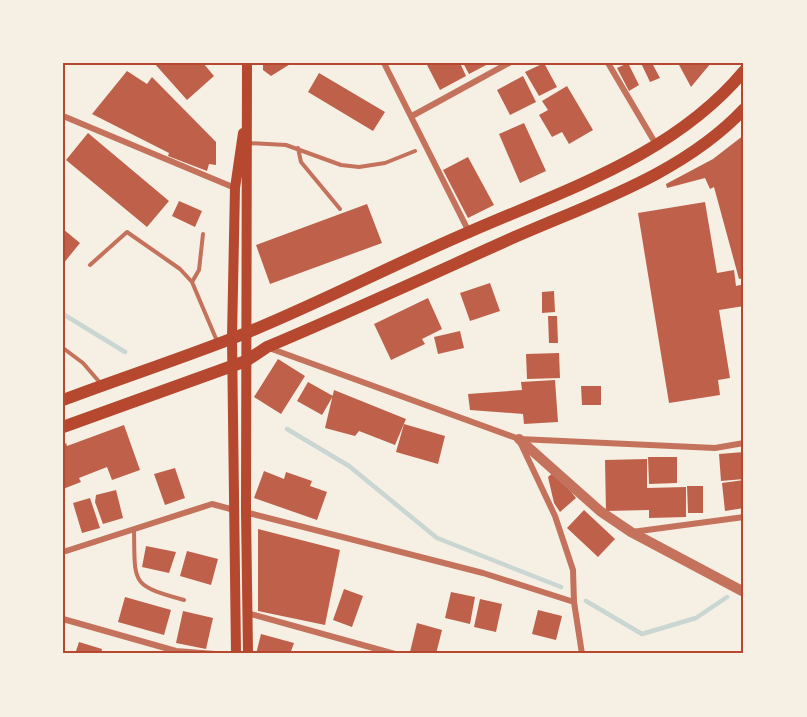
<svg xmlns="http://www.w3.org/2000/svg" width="807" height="717" viewBox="0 0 807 717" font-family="'Varela Round',sans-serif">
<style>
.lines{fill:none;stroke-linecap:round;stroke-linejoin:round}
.stream{stroke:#c9d6d2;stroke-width:4.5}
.building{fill:#bf614a}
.service{stroke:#c5725c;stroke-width:4}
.minor{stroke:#c5725c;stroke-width:6}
.tertiary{stroke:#c5725c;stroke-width:10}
.secondary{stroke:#b5482f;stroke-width:10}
.primary{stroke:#b5482f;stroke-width:12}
.neatline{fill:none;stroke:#b5482f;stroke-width:2}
</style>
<rect width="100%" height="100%" fill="#f6efe4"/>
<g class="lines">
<path class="stream" d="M63,314l62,38
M287,429l62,37 88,72 124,49
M586,601l56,33 54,-16 31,-21"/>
</g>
<path class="building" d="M154,63h49l11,13 -27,24z
M263,63h29l-21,13 -8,-6z
M426,63h34l6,13 -26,14z
M463,63h27l-21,11z
M544,63l13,24 -18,9 -14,-24z
M628,63l11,22 -10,6 -12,-23z
M641,63h11l8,15 -10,4z
M678,63h33l-20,24z
M127,71l20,13 5,-7 64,65v23l-7,-1 -2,7 -39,-15 1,-3 -77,-39z
M319,73l66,39 -12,19 -65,-39z
M523,76l13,26 -26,13 -13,-25z
M567,86l26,44 -24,14 -7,-12 -10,5 -13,-22 9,-5 -6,-9z
M524,123l22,48 -26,12 -21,-49z
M88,133l81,68 -22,26 -81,-67z
M744,135v143l-5,1 -25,-92 -4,2 -5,-11 -38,10 -1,-4 47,-25z
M468,157l26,48 -26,13 -25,-48z
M179,201l23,10 -7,16 -23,-11z
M705,202l12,71 17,-3 2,16 8,-2v22l-25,4 11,68 -12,2 2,15 -51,8 -31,-190z
M367,204l15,39 -112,41 -14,-39z
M63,229l17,14 -17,21z
M490,283l10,28 -30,10 -10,-28z
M554,291l1,21 -13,1v-21z
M428,298l14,31 -20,10 3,5 -34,16 -17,-36z
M548,316h9l1,27h-9z
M460,331l4,17 -26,6 -4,-17z
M559,353l1,25 -33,1 -1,-25z
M278,359l27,17 -24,38 -27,-17z
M555,380l3,42 -34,2 -1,-10 -53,-4 -2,-16 54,-4 -1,-8z
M308,382l25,14 -11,19 -25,-14z
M581,386h20v19h-19z
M334,390l72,29 -11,26 -36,-14 -4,5 -30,-8z
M404,424l41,12 -7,28 -42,-12z
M124,425l16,45 -28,10 -5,-13 -28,11 2,4 -18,7v-44l3,-2 1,3z
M744,452v27l-23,2 -2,-27z
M648,457h29v26l-28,1z
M647,459v29l39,-1v30l-37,1v-8l-43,1 -1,-51z
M175,468l10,30 -20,7 -11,-31z
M264,471l20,8 2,-7 26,9 -2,5 17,6 -10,28 -63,-22z
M555,471l21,27 -16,14 -6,-9 -6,-26z
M744,480v28l-19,3 -3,-28z
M687,486h16v27h-15z
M116,490l7,28 -20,6 -8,-22 1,-7z
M90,498l10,30 -18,5 -9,-30z
M584,510l31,29 -17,18 -31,-29z
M258,529l82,21 -15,75 -67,-14z
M146,546l30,6 -7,21 -27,-6z
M187,551l31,8 -7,26 -31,-9z
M344,589l19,7 -11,31 -19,-7z
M451,592l24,5 -5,27 -25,-6z
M125,597l46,13 -7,25 -46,-13z
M480,599l22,5 -6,28 -22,-5z
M538,610l24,6 -6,24 -24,-6z
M183,611l30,7 -7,31 -30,-6z
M417,623l25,7 -6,24 -26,-2z
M261,634l33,9 -4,11h-34z
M79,642l23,7 -1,5h-26z"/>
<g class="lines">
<path class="service" d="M248,143l38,2 55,20 18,2 26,-4 30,-12
M298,148l3,14 39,47
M90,265l37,-33 53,37 12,13 25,59
M192,282l7,-12 4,-36
M63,348l20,15 19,22
M134,529c1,55 -4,56 50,71"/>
<path class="minor" d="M384,63l85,169
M608,63l49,83
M63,116l172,72
M412,116l97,-53
M269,348l250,91 196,9 29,-5
M521,444l34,72 18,54 1,32 8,52
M245,512l238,61 91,29
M632,532l112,-15
M63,552l149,-48 22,6
M247,613l148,41
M63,619l113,32 39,3"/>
<path class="tertiary" d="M519,439l81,72 31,21 113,60"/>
<path class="secondary" d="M247,63l-1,449 2,142
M236,654l-4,-316 3,-150 8,-55"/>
<path class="primary" d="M63,400c61,-23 123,-43 183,-67 76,-31 148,-69 223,-101 98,-43 205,-77 275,-161
M63,427l183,-66 21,-14c81,-34 161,-71 241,-107 81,-36 174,-65 236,-131"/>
</g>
<rect width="807" height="717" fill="none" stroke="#f6efe4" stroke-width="129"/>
<rect x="64" y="64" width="678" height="588" class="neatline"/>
</svg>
